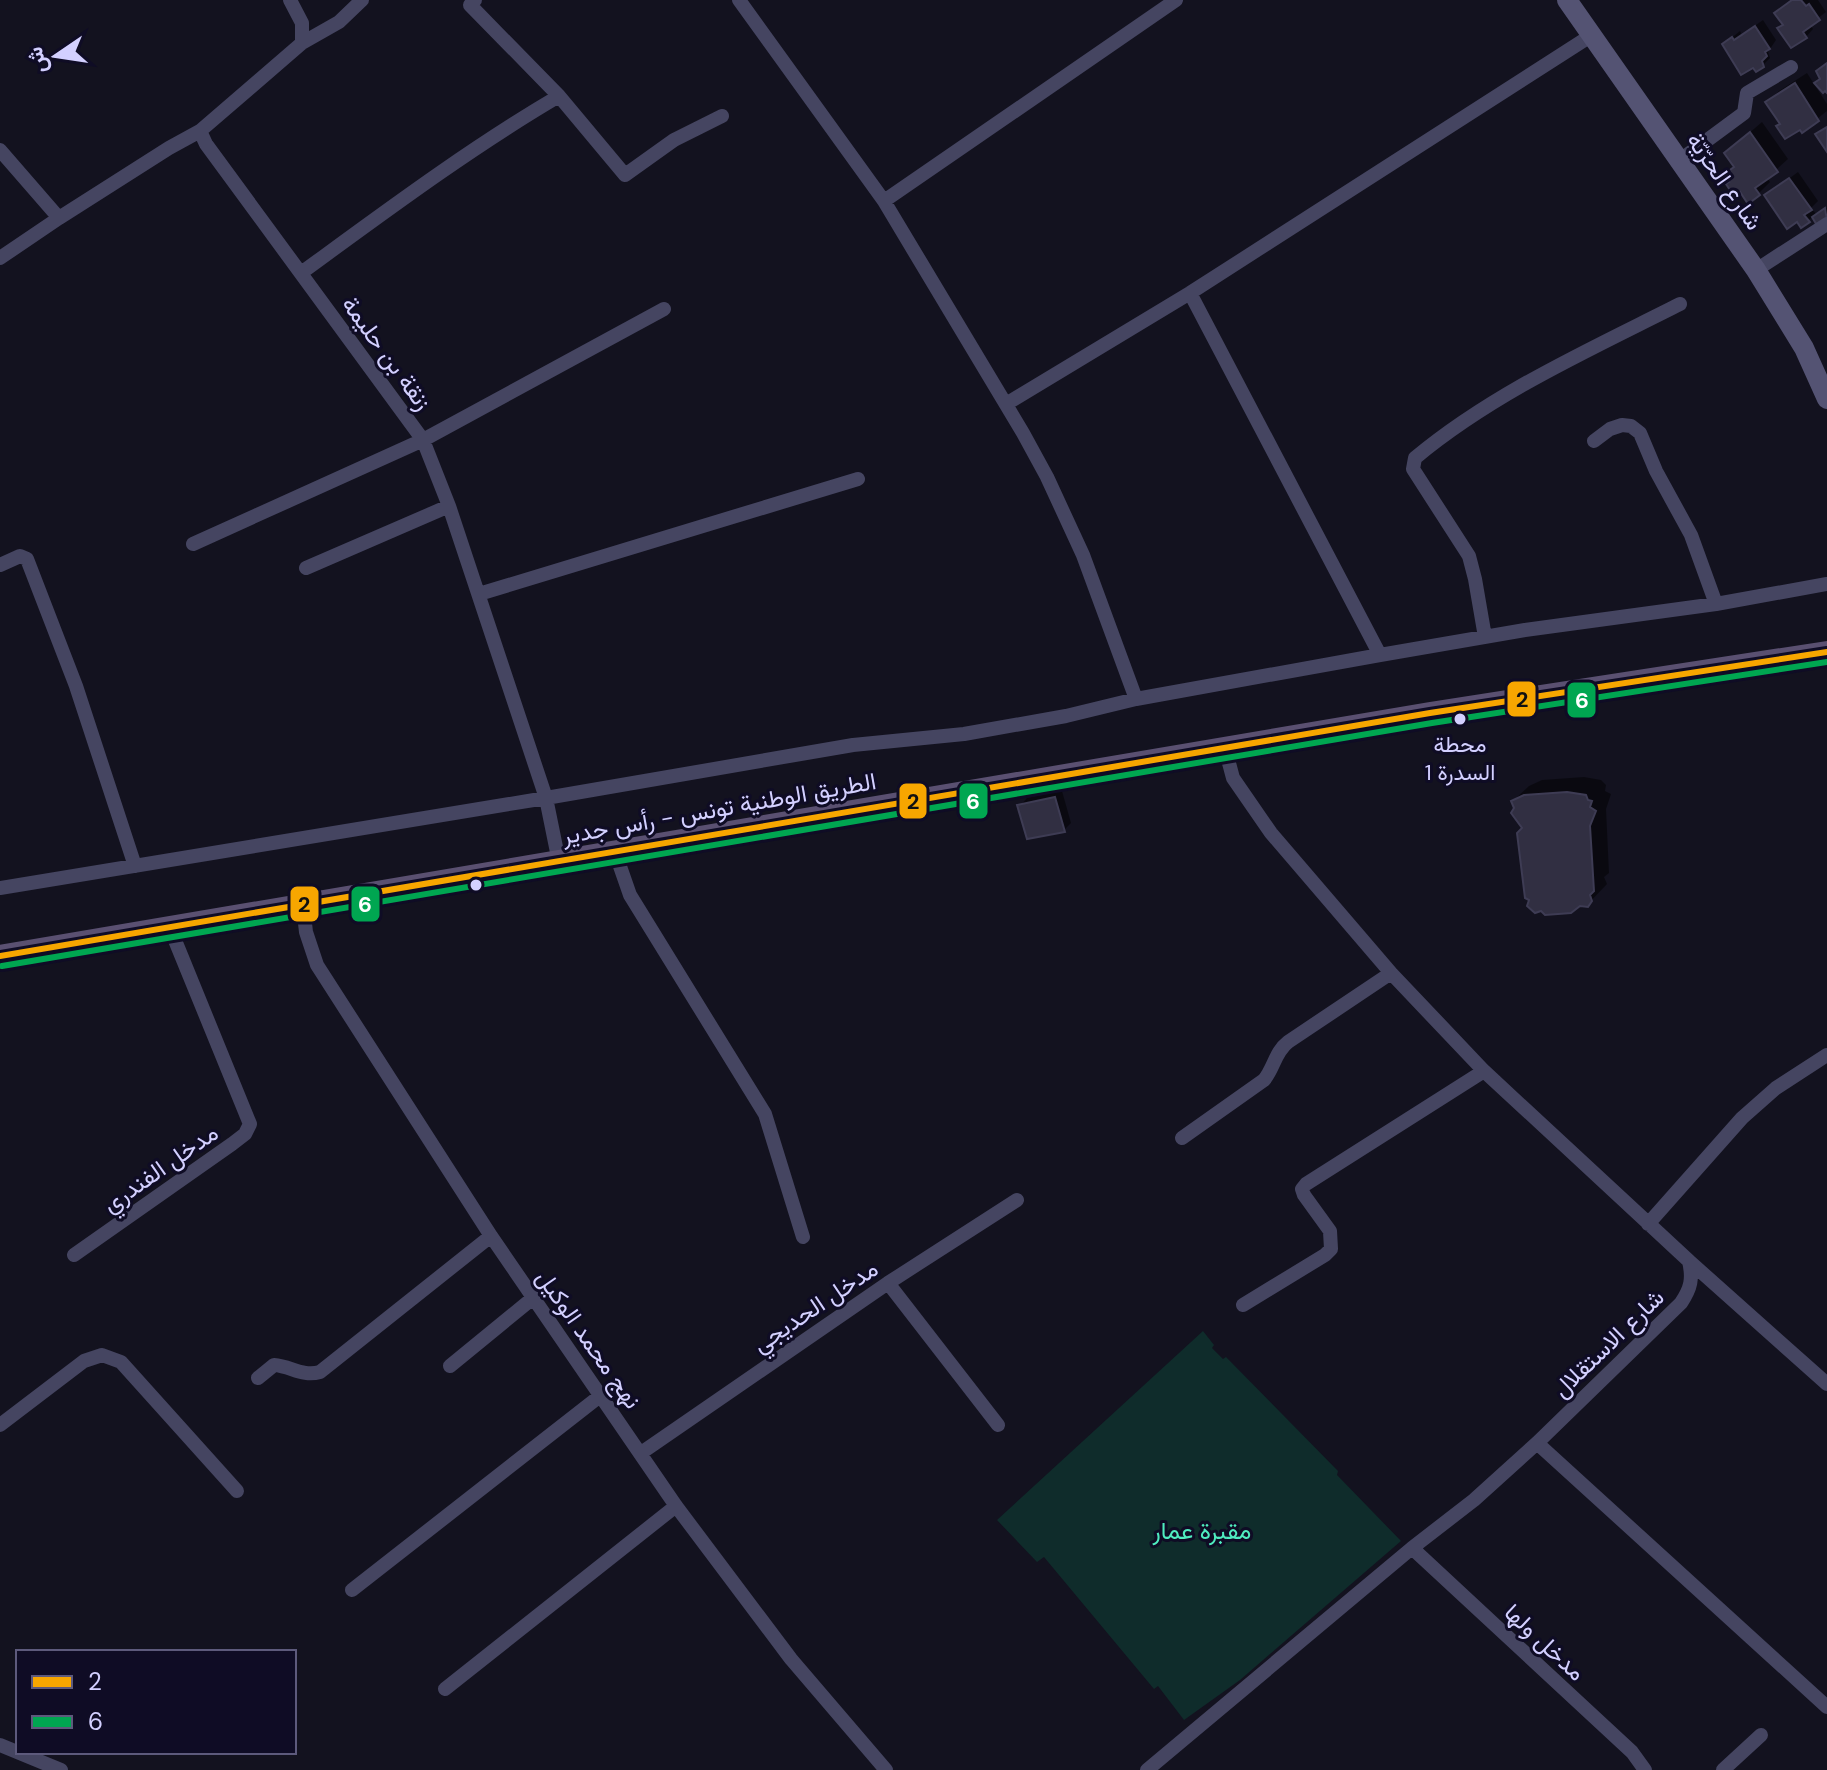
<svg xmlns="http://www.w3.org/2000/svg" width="1827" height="1770" viewBox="0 0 1827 1770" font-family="'DM Sans',Vazirmatn,sans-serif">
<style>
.green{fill:#0f2c2b}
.shadow{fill:#0007}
.building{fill:#312f42;stroke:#3e3c54;stroke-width:2}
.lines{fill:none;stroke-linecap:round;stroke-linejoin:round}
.street{stroke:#454561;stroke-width:14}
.secondary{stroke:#545373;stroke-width:20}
.primary{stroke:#5a5071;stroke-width:22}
.bus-1-casing{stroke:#0f0c25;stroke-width:12}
.bus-2-casing{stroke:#0f0c25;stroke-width:12}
.bus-1{stroke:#f7a600;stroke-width:6}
.bus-2{stroke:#00a651;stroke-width:6}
.bus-dot{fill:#d3d0ff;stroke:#0f0c25;stroke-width:3}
.labels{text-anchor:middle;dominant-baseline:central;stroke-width:6;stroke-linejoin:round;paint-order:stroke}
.bus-label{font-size:22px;fill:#d3d0ff;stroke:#0f0c25}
.street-label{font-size:24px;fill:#d3d0ff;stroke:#0f0c25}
.park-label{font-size:24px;fill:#4fecbf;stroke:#0f0c25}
.line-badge{stroke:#0f0c25;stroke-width:3}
.badge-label{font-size:22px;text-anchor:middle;font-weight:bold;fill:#fff}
.pale-badge-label{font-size:22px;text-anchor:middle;font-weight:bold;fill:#111}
</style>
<rect width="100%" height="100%" fill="#13121f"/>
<path class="green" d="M1203,1331l11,14 -2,3 11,11 3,-2 112,114 -1,4 64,66 -161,139 -56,40 -26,-34 -4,3 -110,-132 -7,5 -40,-42z"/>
<path class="shadow" d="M1792,0h26l8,12 -16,12 3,5 -7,8 -14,9 -8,-22 -8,-11z
M1763,20l13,20 -8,12 2,6 -7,7 -39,-21 16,-13 2,4z
M1807,73l20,31v7l-24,19 -21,-7 -14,-21 11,-11z
M1762,122l26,37 -21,19 3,4 -12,12 -27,-12 -5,-7 9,-10 -9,-12z
M1798,172l20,29 -7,7 6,7 10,-7v11l-9,5 -5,-8 -5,5 -41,-26z
M1584,777l17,3 5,5 -1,6 6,3 -5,15 3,64 -5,4 3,7 -20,21 -56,-6 -6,-71 -12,-27 16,-15 13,-6z
M1062,791l9,32 -7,7 -44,-24 7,-8z"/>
<path class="building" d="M1792,0h9l5,6 3,-2 11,16 -17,12 4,6 -16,10 -14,-20 6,-3 -9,-12z
M1755,26l15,23 -5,3 2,4 -5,5 2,6 -8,5 -3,-4 -12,7 -19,-31 10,-7 2,3z
M1827,63v30l-2,-2 -2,2 -9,-10 6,-4 -4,-8z
M1795,83l24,38 -17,12 -2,-3 -15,9 -9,-13 4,-2 -15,-22z
M1827,127v25l-12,-18z
M1750,132l28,40 -23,16 5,7 -12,9 -8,-12 -6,4 -8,-12 3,-2 -6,-7 11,-8 -10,-14z
M1789,178l23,32 -8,5 6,7 -9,6 -4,-6 -10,7 -23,-34z
M1825,208l2,13 -9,6 -6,-10z
M1567,792l19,3 2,5 4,1 -2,6 6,4 -6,15 4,65 -4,4 2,6 -4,6 -8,-1 -9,7 -26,2 -4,-4 -6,2 -8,-7 2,-6 -4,-2 -8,-65 5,-5 -11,-15 3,-5 -3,-7 13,-6z
M1055,797l10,35 -38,7 -10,-34z"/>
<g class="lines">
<path class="street" d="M290,0l12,23v20l-102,88 6,13 217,296 26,66 97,292 13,64
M475,0l-5,5 89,91
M739,0l145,201 139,232 24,44 36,78 53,144
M302,43l37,-21 23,-22
M0,150l59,68 110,-70 31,-17
M1679,161l65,-48 3,-20 44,-26
M884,201l292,-201
M0,258l59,-40
M1756,270l71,-46
M301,273c85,-62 168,-124 258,-177l66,79 49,-35 48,-24
M1190,293l190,362
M1006,404l184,-111 402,-258
M1594,441l16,-12 12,-4 9,1 9,7 16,38 35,64 25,69
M193,544l230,-104 241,-131
M0,565l20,-9 7,3 49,127 59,180
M306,568l143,-62
M479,594l379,-115
M1485,637l-10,-58 -6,-23 -56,-87 2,-11c78,-65 174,-108 265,-154
M615,852l15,43 135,219 38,123
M0,888l546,-90 307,-53 111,-11 102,-18 70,-17 244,-44 145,-25 191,-26 111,-20
M303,906l3,26 11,33 174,271 185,270 115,153 95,111
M1182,1138l82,-58c10,-12 11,-28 24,-38l103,-69
M1648,1224l94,-106 34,-30 51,-33
M74,1255l158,-111 13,-10 5,-10 -80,-196
M1689,1261l138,123
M888,1283l110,142
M1243,1305l82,-50 6,-6 -1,-18 -26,-36 -2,-6 4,-5 178,-113
M450,1366l83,-68
M258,1378l16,-13c17,1 28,12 46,7l171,-136
M0,1425l84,-64 18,-6 19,7 116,129
M1537,1443l290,264
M641,1453l247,-170 129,-83
M1412,1548l220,204 13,18
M352,1590l248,-194
M445,1689l231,-183
M0,1745l61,25
M1147,1770l265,-222 62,-48 63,-57 144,-140c10,-15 12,-24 8,-42l-205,-190 -93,-98 -120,-140 -38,-55 -8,-30
M1723,1770l38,-35"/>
<path class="secondary" d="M1567,0l189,270 48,78 23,51"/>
<path class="primary" d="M0,956l1430,-243 397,-61"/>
<defs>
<path id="bus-1" d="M0,956l1430,-243 397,-61"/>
<path id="bus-2" d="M2,966l1430,-243 395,-61"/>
</defs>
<use href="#bus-1" class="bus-1-casing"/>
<use href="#bus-2" class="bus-2-casing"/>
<use href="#bus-1" class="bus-1"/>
<use href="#bus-2" class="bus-2"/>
</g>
<g class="bus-dot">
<circle cx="1460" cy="719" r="7"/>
<circle cx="476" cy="885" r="7"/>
</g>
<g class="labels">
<g class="bus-label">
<text x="1460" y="744">محطة<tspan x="1460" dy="28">السدرة 1</tspan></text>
</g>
<g class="street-label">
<text transform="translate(1725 181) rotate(55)">شارع الحرّيّة</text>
<text transform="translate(387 353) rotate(54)">زنقة بن حليمة</text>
<text transform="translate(719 808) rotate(-10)">الطريق الوطنية تونس - رأس جدير</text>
<text transform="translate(160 1168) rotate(-35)">مدخل الفندري</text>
<text transform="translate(815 1306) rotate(-34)">مدخل الحديجي</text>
<text transform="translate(589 1339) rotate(55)">نهج محمد الوكيل</text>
<text transform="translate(1608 1343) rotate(-44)">شارع الاستقلال</text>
<text transform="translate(1545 1642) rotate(43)">مدخل ولها</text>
</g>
<g class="park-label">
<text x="1202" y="1530">مقبرة عمار</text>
</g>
</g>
<g class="line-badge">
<rect x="1506" y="680" width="31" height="38" rx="8" fill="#f7a600"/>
<rect x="1566" y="681" width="31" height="38" rx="8" fill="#00a651"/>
<rect x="898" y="782" width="30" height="38" rx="8" fill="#f7a600"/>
<rect x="958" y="782" width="31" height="38" rx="8" fill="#00a651"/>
<rect x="289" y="885" width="31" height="38" rx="8" fill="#f7a600"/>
<rect x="350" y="885" width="31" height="38" rx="8" fill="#00a651"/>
</g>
<g class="badge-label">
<text x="1582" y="708">6</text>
<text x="973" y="809">6</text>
<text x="365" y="912">6</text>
</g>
<g class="pale-badge-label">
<text x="1522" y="707">2</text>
<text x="913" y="809">2</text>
<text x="304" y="912">2</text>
</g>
<rect x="16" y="1650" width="280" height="104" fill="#0f0c25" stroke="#5d5a7c" stroke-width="2"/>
<rect x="32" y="1676" width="40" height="12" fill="#f7a600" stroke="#5d5a7c" stroke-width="2"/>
<text x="88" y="1690" font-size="24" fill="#d3d0ff">2</text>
<rect x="32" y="1716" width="40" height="12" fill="#00a651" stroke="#5d5a7c" stroke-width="2"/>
<text x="88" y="1730" font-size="24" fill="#d3d0ff">6</text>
<g transform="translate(56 56) rotate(257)" stroke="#0f0c25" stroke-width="6" paint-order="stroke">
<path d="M0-6L14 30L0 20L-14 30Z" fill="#d3d0ff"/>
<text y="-12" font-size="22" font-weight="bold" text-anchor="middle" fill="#d3d0ff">ش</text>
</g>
</svg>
